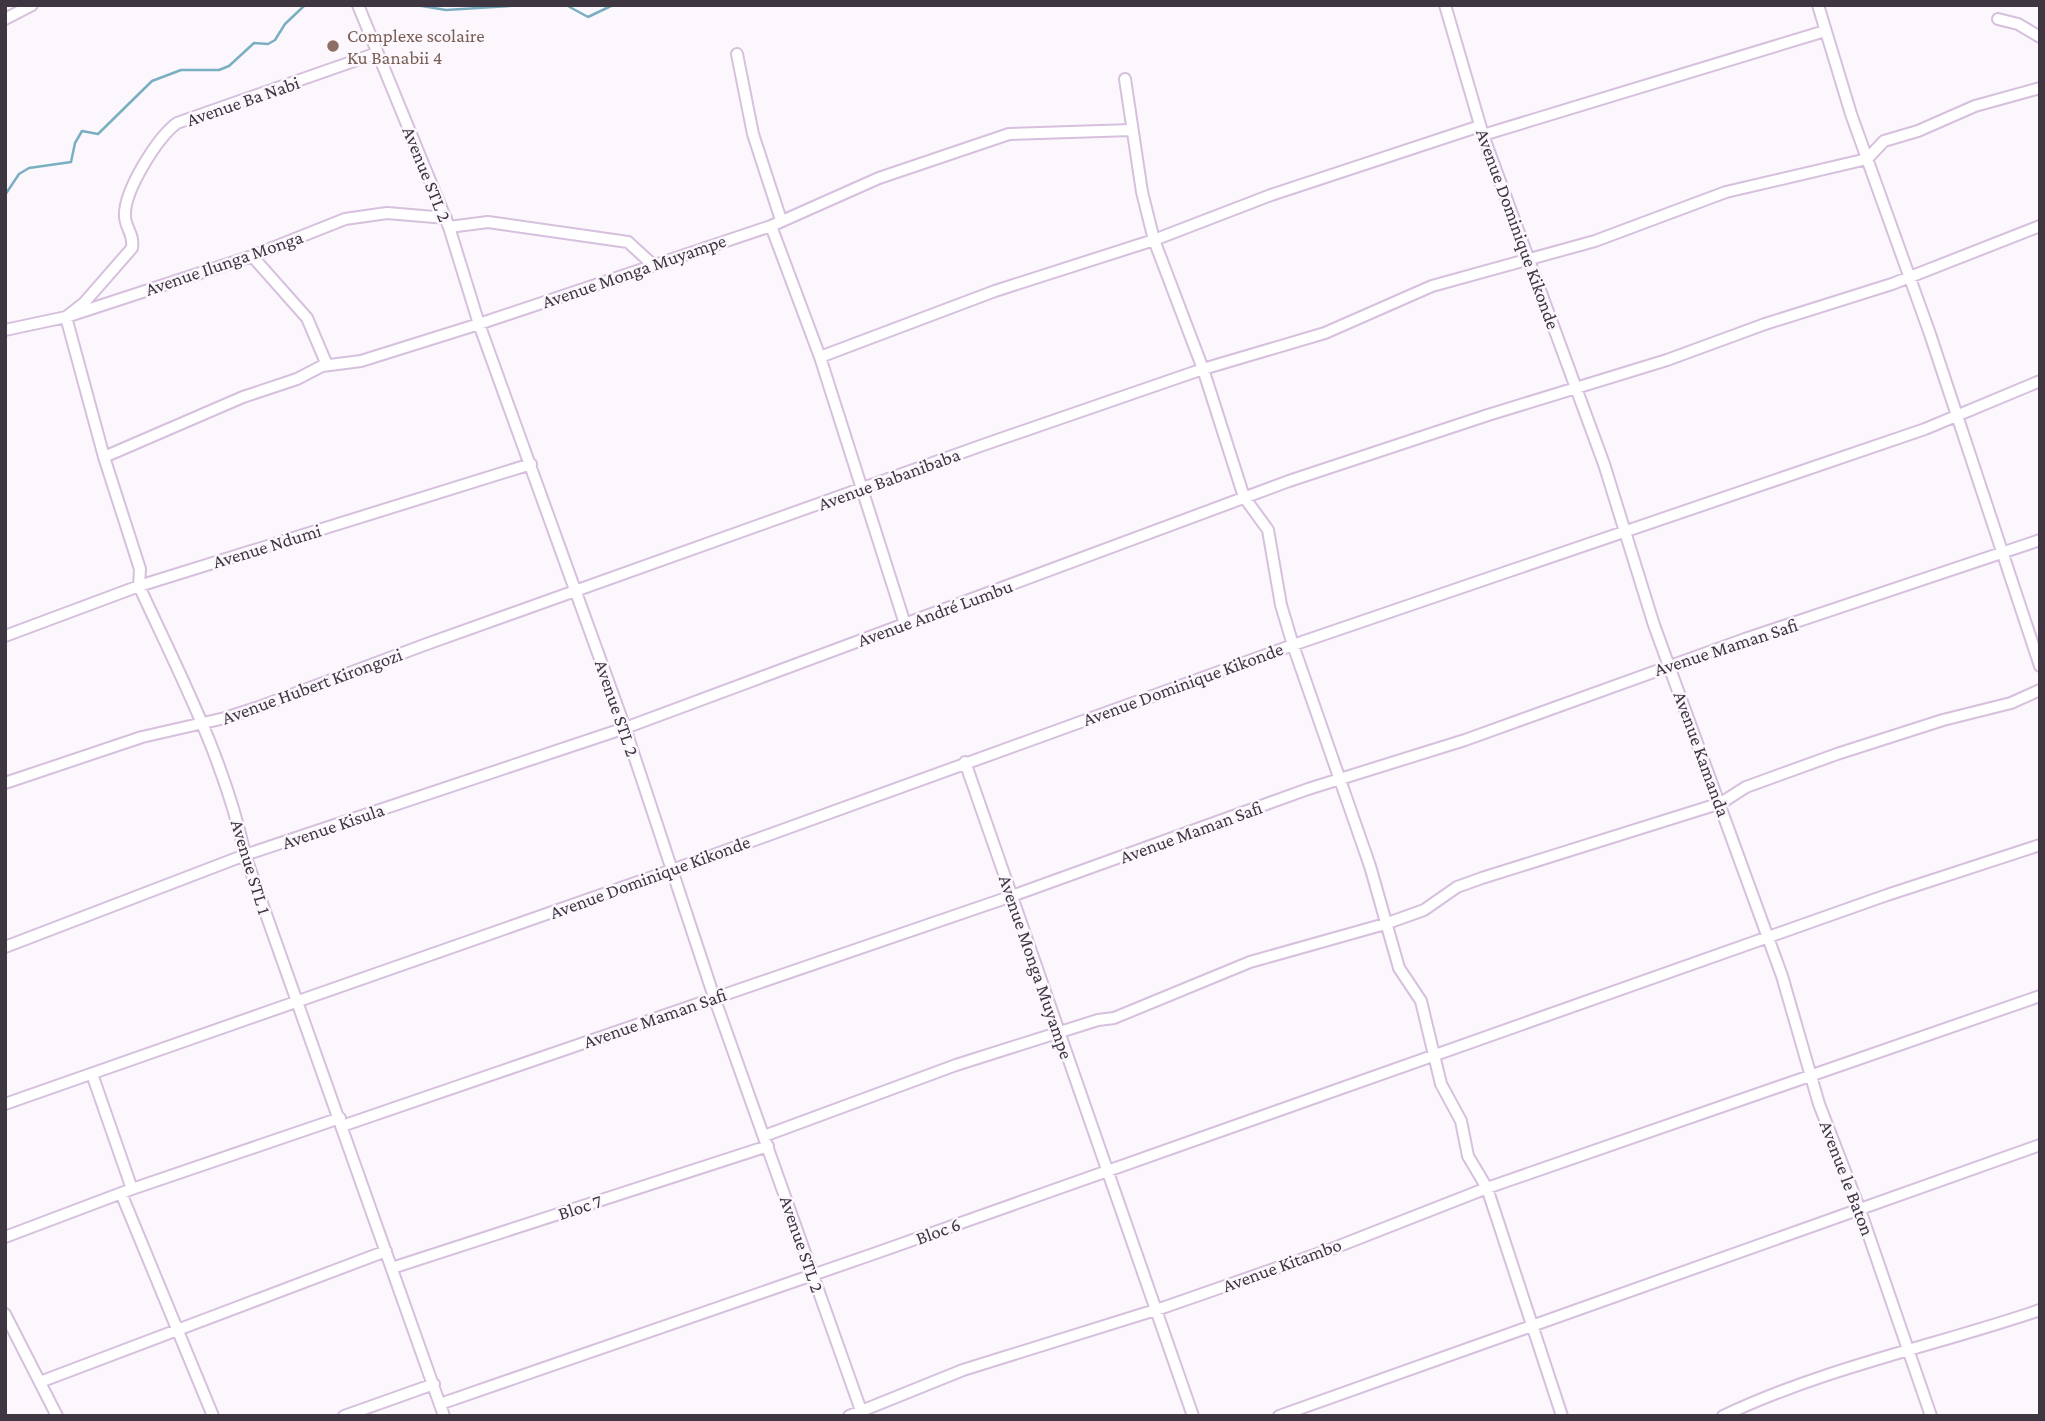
<svg xmlns="http://www.w3.org/2000/svg" width="2045" height="1421" viewBox="0 0 2045 1421" font-family="'Crimson Pro',serif">
<style>
.lines{fill:none;stroke-linecap:round;stroke-linejoin:round}
.stream{stroke:#7aafc1;stroke-width:2.5}
.minor-casing{stroke:#d6c0dd;stroke-width:14}
.minor{stroke:#fff;stroke-width:10}
.education-dot{fill:#8d6e63;stroke:#fbf7fd;stroke-width:2.5}
.labels{text-anchor:middle;dominant-baseline:central;stroke-width:5;stroke-linejoin:round;paint-order:stroke}
.education-label{font-size:19px;fill:#785e54;stroke:#fbf7fd;text-anchor:start}
.street-label{font-size:19px;fill:#3e3641;stroke:#fbf7fd}
</style>
<rect width="100%" height="100%" fill="#fbf7fd"/>
<g class="lines">
<path class="stream" d="M416,5l30,5 78,-5
M566,5l22,12 25,-12
M5,195l14,-21 10,-6 42,-6 4,-19 7,-12 16,3 54,-53 29,-11h38l10,-4 25,-23 14,1 7,-4 10,-16 20,-19"/>
<defs>
<path id="minor" d="M358,5l91,222 30,97 146,404 89,269 149,419
M1445,5l38,130 121,329 50,161 128,351 37,128 41,106 71,206
M1818,5l33,109 79,220 110,332
M5,19l27,-14
M1998,19l20,5 22,13
M377,53l-200,70c-20,15 -54,69 -52,94 1,12 9,17 7,31l-48,55 -18,14 38,140 36,112 -1,17c40,87 86,174 106,269l199,561
M737,54l16,80 28,86
M1125,79l17,113 12,48 49,129 41,128 24,33 13,75 12,40 77,221 29,102 22,33 20,83 20,37 7,35 19,32 553,-192
M1483,135l342,-104
M771,226l108,-48 130,-44 123,-4
M449,227l39,-5 140,20 24,22
M252,256l55,62 20,47
M5,330l61,-13 186,-61 93,-37 42,-6 59,5
M820,357l175,-66 159,-51 117,-45 209,-69
M104,457l139,-60 54,-18 25,-13 39,-5 118,-37 292,-98 49,131 85,267
M5,636l134,-50 392,-122
M965,762l228,654
M5,783l137,-46 83,-19 34,-11 165,-62 559,-200 220,-76 122,-36 107,-47 163,-45 131,-49 141,-33 17,-18 34,-10 57,-25 65,-18
M5,947l240,-92 380,-127 664,-247 199,-66 179,-55 98,-36 127,-40 148,-58
M92,1074l40,115
M5,1104l667,-234 621,-225 632,-216 115,-48
M342,1126l670,-230 296,-107 157,-49 280,-101 295,-99
M764,1136l192,-71 142,-45 16,-2 136,-56 135,-38 39,-14 33,-23 25,-9 239,-75 25,-16 91,-33 106,-34 68,-17 29,-13
M121,1193l92,223
M5,1237l127,-48 208,-71
M392,1268l376,-122
M5,1314l52,102
M40,1382l346,-131
M440,1404l436,-151 1011,-358 153,-50
M344,1416l90,-32
M849,1416l114,-46 202,-63 169,-59 153,-60 75,228
M1279,1416l761,-271
M1723,1416c101,-48 211,-70 317,-106"/>
</defs>
<use href="#minor" class="minor-casing"/>
<use href="#minor" class="minor"/>
</g>
<circle class="education-dot" cx="333" cy="46" r="7"/>
<g class="labels">
<g class="education-label">
<text x="347" y="35">Complexe scolaire<tspan x="347" dy="22">Ku Banabii 4</tspan></text>
</g>
<g class="street-label">
<text transform="translate(243 101) rotate(-19)">Avenue Ba Nabi</text>
<text transform="translate(427 174) rotate(68)">Avenue STL 2</text>
<text transform="translate(1518 229) rotate(70)">Avenue Dominique Kikonde</text>
<text transform="translate(224 263) rotate(-19)">Avenue Ilunga Monga</text>
<text transform="translate(634 271) rotate(-19)">Avenue Monga Muyampe</text>
<text transform="translate(889 479) rotate(-20)">Avenue Babanibaba</text>
<text transform="translate(267 546) rotate(-17)">Avenue Ndumi</text>
<text transform="translate(935 613) rotate(-20)">Avenue André Lumbu</text>
<text transform="translate(1726 647) rotate(-18)">Avenue Maman Safi</text>
<text transform="translate(1183 684) rotate(-20)">Avenue Dominique Kikonde</text>
<text transform="translate(312 686) rotate(-20)">Avenue Hubert Kirongozi</text>
<text transform="translate(617 708) rotate(71)">Avenue STL 2</text>
<text transform="translate(1702 754) rotate(70)">Avenue Kamanda</text>
<text transform="translate(333 826) rotate(-19)">Avenue Kisula</text>
<text transform="translate(1191 832) rotate(-20)">Avenue Maman Safi</text>
<text transform="translate(251 867) rotate(73)">Avenue STL 1</text>
<text transform="translate(650 877) rotate(-20)">Avenue Dominique Kikonde</text>
<text transform="translate(1036 967) rotate(71)">Avenue Monga Muyampe</text>
<text transform="translate(655 1018) rotate(-19)">Avenue Maman Safi</text>
<text transform="translate(1847 1178) rotate(69)">Avenue le Baton</text>
<text transform="translate(580 1207) rotate(-18)">Bloc 7</text>
<text transform="translate(938 1231) rotate(-20)">Bloc 6</text>
<text transform="translate(802 1244) rotate(71)">Avenue STL 2</text>
<text transform="translate(1282 1265) rotate(-20)">Avenue Kitambo</text>
</g>
</g>
<rect width="2045" height="1421" fill="none" stroke="#3e3641" stroke-width="14"/>
</svg>
